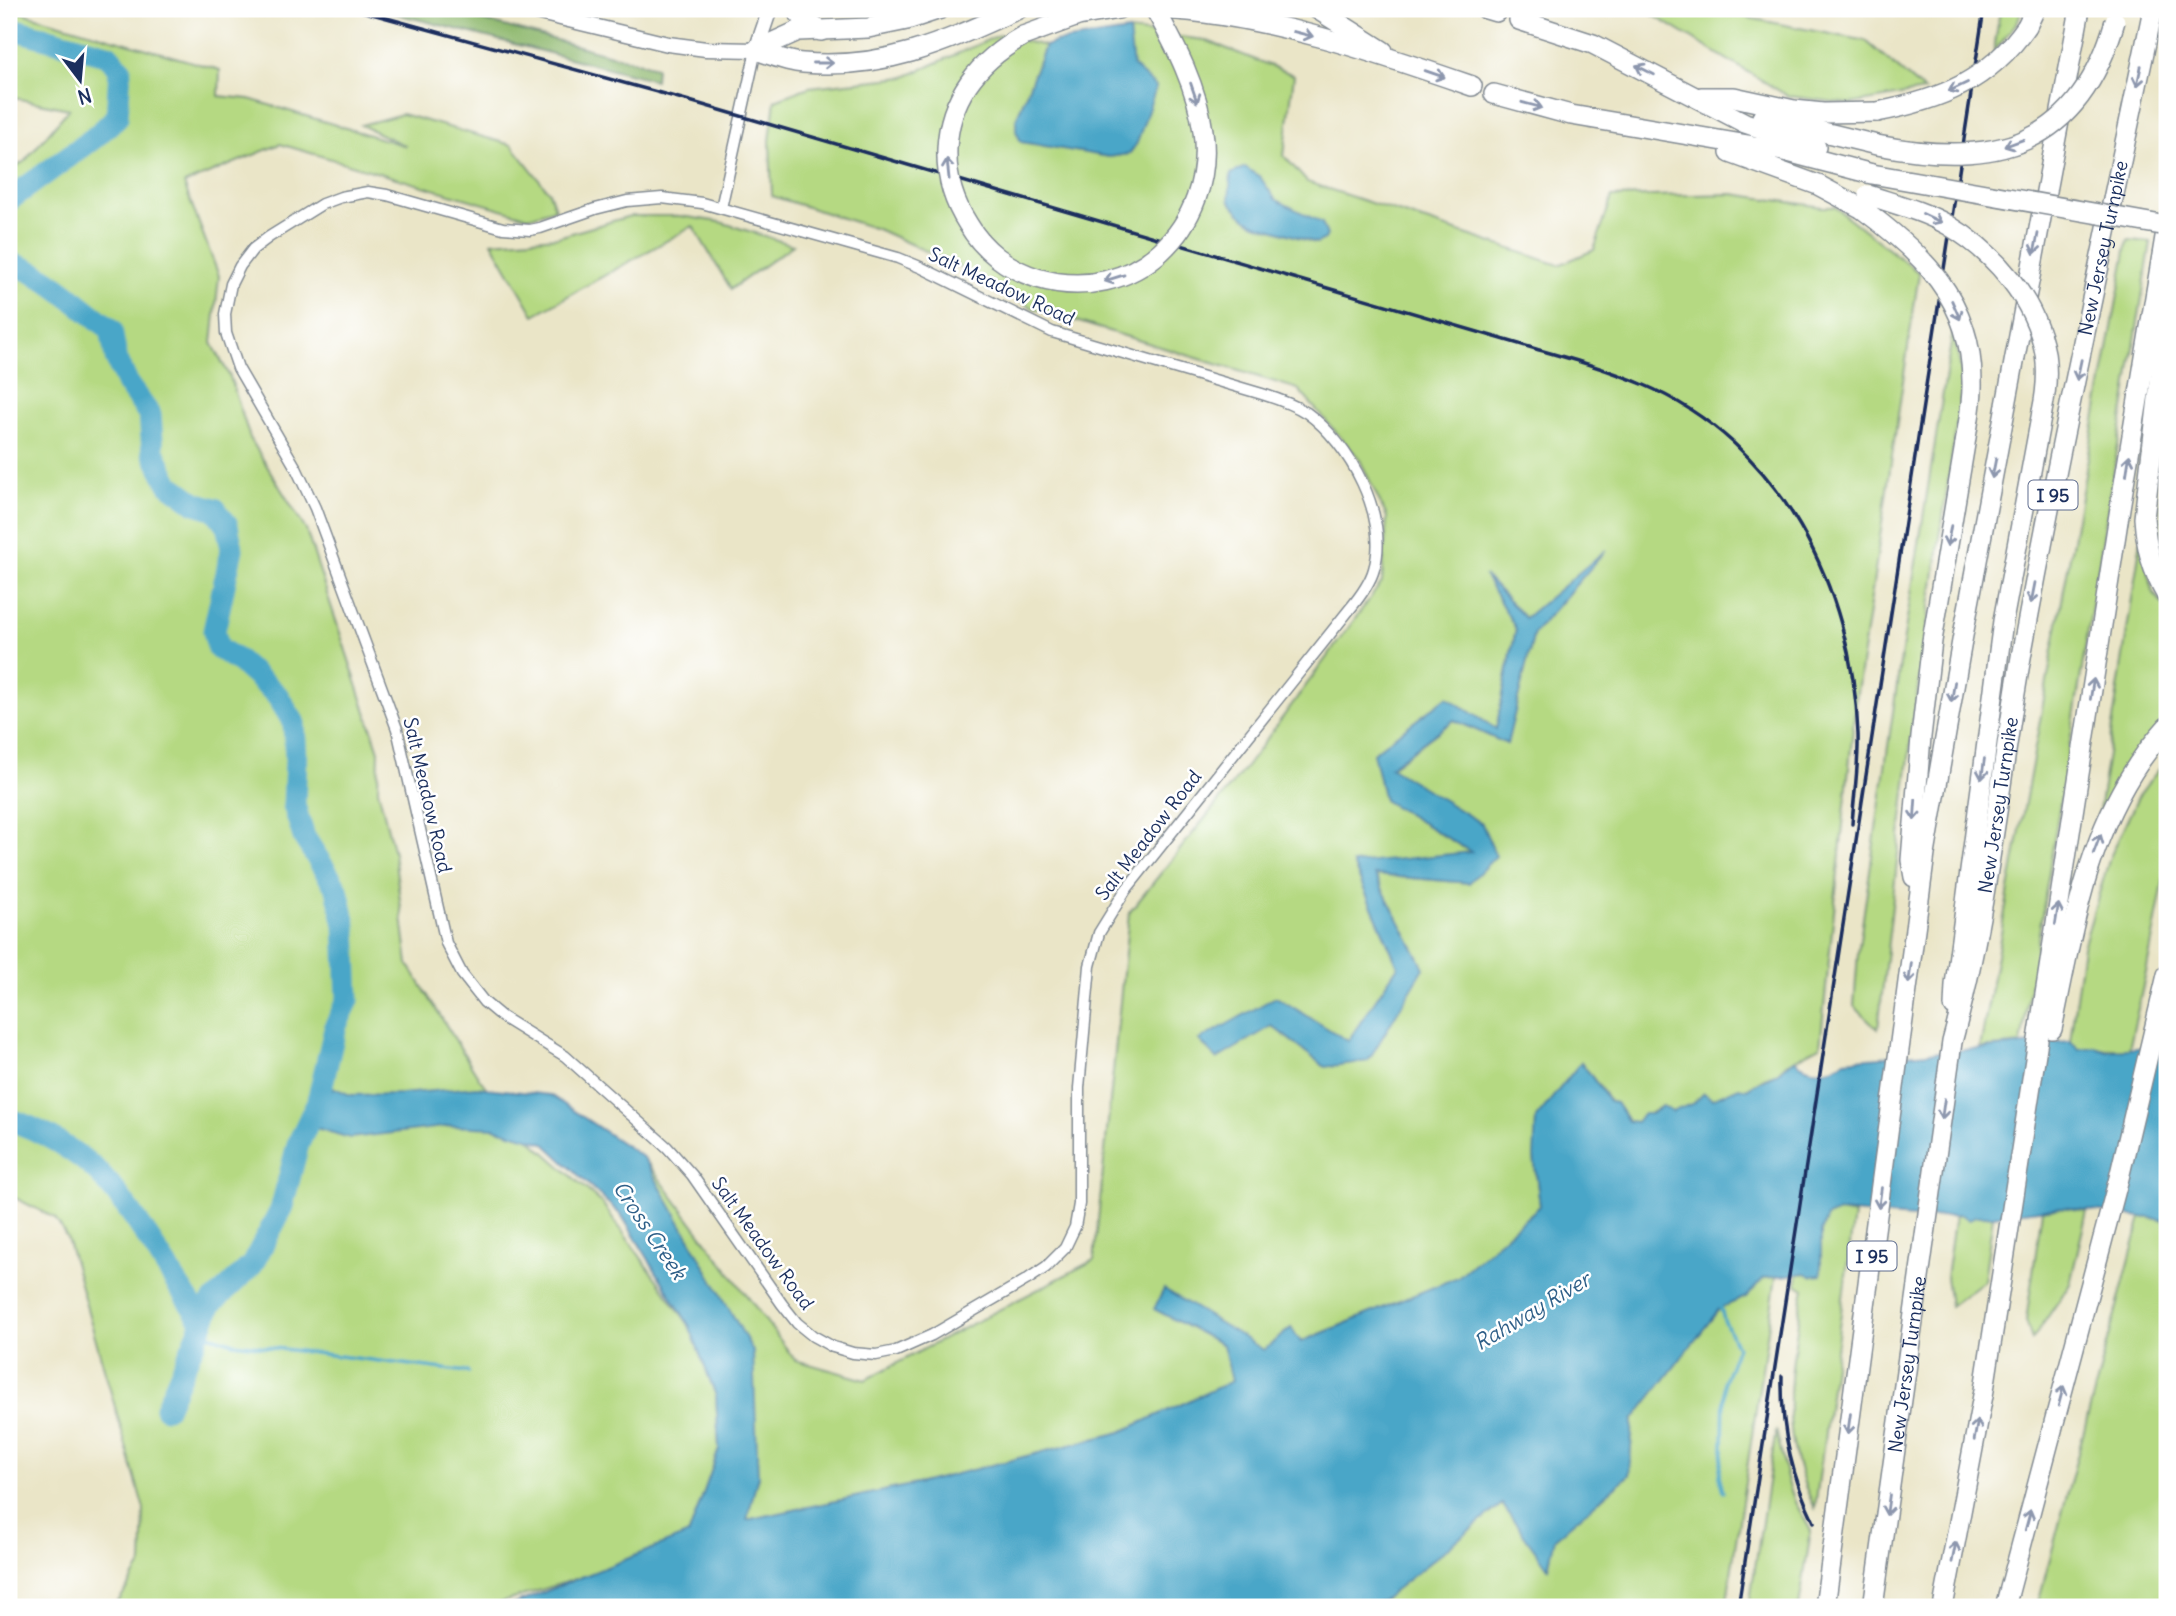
<svg xmlns="http://www.w3.org/2000/svg" width="2176" height="1616" viewBox="0 0 2176 1616" font-family="Delius,sans-serif">
<style>
.green{fill:#b5d982;stroke:#688470;stroke-width:2;fill-rule:evenodd}
.forest{fill:#90b970;stroke:#567467;stroke-width:2}
.water{fill:#4aa6c8;stroke:#326a93;stroke-width:2}
.lines{fill:none;stroke-linecap:round;stroke-linejoin:round}
.stream{stroke:#4aa6c8;stroke-width:3.5}
.river{stroke:#4aa6c8;stroke-width:23}
.street-casing{stroke:#828a92;stroke-width:13}
.secondary-casing{stroke:#828a92;stroke-width:17}
.highway-casing{stroke:#828a92;stroke-width:22}
.street{stroke:#fff;stroke-width:10}
.secondary{stroke:#fff;stroke-width:14}
.highway{stroke:#fff;stroke-width:19}
.rail{stroke:#1b2f5e;stroke-width:3.5}
.highway-bridge-casing{stroke:#828a92;stroke-width:22;stroke-linecap:butt}
.highway-bridge{stroke:#fff;stroke-width:19}
.oneway{stroke:#8d97ae}
.labels{text-anchor:middle;dominant-baseline:central;stroke-width:5;stroke-linejoin:round;paint-order:stroke}
.shield{fill:#fff;stroke:#5f6d8e;stroke-width:2}
.shield-label{font-size:18px;font-weight:bold;fill:#1b2f5e}
.street-label{font-size:19px;fill:#1b2f5e;stroke:#fff}
.water-label{font-size:21px;font-style:italic;fill:#2e5f88;stroke:#fff}
</style>
<rect width="100%" height="100%" fill="#fff"/>
<filter id="ink" filterUnits="userSpaceOnUse"><feTurbulence type="fractalNoise" baseFrequency=".0143" numOctaves="2"/><feDisplacementMap in="SourceGraphic" scale="14" xChannelSelector="R" yChannelSelector="G"/><feConvolveMatrix kernelMatrix="1 2 1 2 8 2 1 2 1" color-interpolation-filters="sRGB"/></filter>
<filter id="wash" filterUnits="userSpaceOnUse"><feTurbulence type="fractalNoise" baseFrequency=".00686" numOctaves="4" result="noise"/><feDisplacementMap in="SourceGraphic" scale="28" xChannelSelector="R" yChannelSelector="G"/><feGaussianBlur stdDeviation="1.57" result="paint"/><feColorMatrix in="noise" values="0 0 0 0 0 0 0 0 0 0 0 0 0 0 0 0 0 1.4 0 .05"/><feComposite in="paint" operator="in"/></filter>
<g filter="url(#wash)">
<rect width="100%" height="100%" fill="#eae5c7"/>
<path class="green" d="M9,9l211,61 -1,26 30,3 157,47 -45,-21 41,-11 110,31 37,47 6,17 -26,8 -249,-73 -96,40 35,92 -7,67 18,34 20,61 56,92 73,221 -1,39 16,63 14,111 71,114 36,48 87,77 87,122 27,71 3,53 -30,85 -47,24 -155,49h-374l7,-8 22,-35 2,-55 -77,-271 -12,-20 -46,-23v-1024l16,-10 44,-52 -60,-12z
M1643,9h81l25,9 117,23 58,50 -74,13 -62,-8z
M2000,9h22l-4,12 -24,31z
M1129,31l76,9 89,35 -10,81 23,26 252,83 35,-15 18,-53 121,-3 90,13h12l84,66 -63,426 -36,347 -34,18 -9,9 -13,5 -18,11 -7,-2 -27,13 -13,-3 -5,6 -22,9 -10,-6 -26,16 -8,-1 -12,-18 -5,-1 -30,-40 -47,95 6,49 -82,71 -158,65 -9,-14 -27,22 -109,-41 68,36 10,36 -112,51 -200,51 -175,37 12,-44 -114,-318 151,202 70,20 229,-120 35,-347 117,-146 136,-185 5,-65 -28,-59 -61,-69 -265,-81 -83,-46 -73,-33 -105,-33 -2,-55 5,-41 34,-13 96,-10 94,-42 46,11 -29,74 93,37 20,-3 8,-11zM1260,177l15,22 41,44c-11,-3 -21,-7 -31,-10 -30,-10 -35,-6 -56,-33zM1602,554l-68,79 -27,111 -53,-24 -64,48 92,56 -13,59 -94,-8 49,93 -99,99 -53,-41 4,-29 72,44 50,-75 -45,-102 119,-11 -88,-53 -11,-47 74,-56 49,32 20,-101 -29,-50 38,40z
M630,216h51l39,6 73,23 -62,44 -38,-63 -159,89 -42,-73 66,-5z
M2128,240l23,2 -130,802 -41,4z
M1953,330l10,50 -50,342 -35,307 -24,-23 4,-53 44,-303z
M2167,466v91l-4,-8 -3,-76z
M2141,540l12,52 14,17v109l-69,100z
M2167,759v104l-20,105 -18,81c-18,1 -33,-2 -50,0l-9,-8 13,-94 27,-90 29,-62z
M2061,1207l26,4 -17,73 -38,56 -6,-19 16,-111z
M1839,1212l15,3 -39,293c-30,-59 -29,-107 -19,-171 2,-17 4,-32 8,-48l-8,-5 2,-10 8,-1 15,-17v-24l5,-15z
M1955,1215l38,1 -9,65 -34,25 -4,-29z
M2141,1217l24,3 2,10v377h-130z
M1776,1277l-50,330h-358l15,-7 119,-96 46,63 6,-29 75,-63 4,-55 87,-112 26,-11 18,-19z
M1776,1430l11,49 8,23 16,29 -12,76h-50z"/>
<path class="forest" d="M377,9h64l215,58 -1,13z"/>
<path class="water" d="M1129,31l4,35 23,21 -19,56 -8,11 -20,3 -88,-15 -5,-11v-11l29,-74 10,-4z
M1245,167l15,10 15,22 47,24 5,12 -2,4 -8,4c-11,-3 -22,-7 -32,-10 -30,-10 -35,-6 -56,-33l2,-26z
M1606,550l-72,83 -27,111 -53,-24 -64,47 92,57 14,32 -27,27 -94,-8 49,93 -56,93 -43,6 -53,-41 -55,33 -18,-19 77,-43 72,44 50,-75 -45,-102 118,-12 -87,-52 -11,-47 74,-56 49,32 20,-100 -32,-54 41,43z
M2070,1041l9,8 16,-2 12,4 60,-6v185l-2,-10 -15,-2 -89,-11 -68,9h-18l-6,4 -8,-5 -48,3 -74,-6 -12,5 -6,15v43l-10,1 -5,-3 -42,5 -18,19 -26,11 -87,112 -4,55 -74,63 -7,30 -46,-64 -119,96 -15,7h-861l182,-73 30,-85 -3,-53 -27,-71 -67,-109 -78,-73 -50,-15 -42,-2 -102,12 -34,-10 17,-41 17,8 51,-1 75,-7 74,8 94,63 109,193 5,125 -11,44 174,-37 200,-51 111,-51 -9,-36 -69,-36 10,-20 100,61 27,-22 10,14 157,-65 82,-71 -6,-49 2,-39 45,-56 29,40 6,1 12,18 8,1 6,-8h9l11,-8 10,6 22,-9 10,-10 8,6 27,-12 8,2c9,-6 18,-10 28,-15 7,-4 12,-10 20,-14 14,13 37,13 50,0z"/>
<g class="lines">
<path class="stream" d="M1720,1305l4,15 13,27 -13,35 -1,69 -4,24 4,16
M199,1332l35,11 234,29"/>
<path class="river" d="M9,28l99,27 12,14 -3,48 -23,21 -85,62
M9,263c39,10 70,44 102,66l5,29 12,27 22,30 3,37 16,32 26,19 20,6 12,16 5,24 -18,82 4,17 21,13 38,34 17,28 2,35 -2,47 10,32 33,52 8,36 3,75 -12,25 -18,76 36,15
M9,1120c28,7 72,34 92,55 40,44 67,99 102,147
M166,1408l45,-104 41,-39 29,-55 17,-66 20,-43"/>
</g>
</g>
<g filter="url(#ink)">
<g class="lines">
<defs>
<path id="street" d="M368,192l19,3 116,33 27,2 10,-2 55,-19 32,-8 35,-3 40,5 196,55 22,9 132,65 210,62c16,5 31,10 45,19 42,30 83,104 67,156 -4,15 -15,29 -25,41l-224,281 -26,42 -9,33 -11,122v116l-4,23 -10,21 -19,19 -18,12 -96,56 -36,16 -20,4 -23,-2 -20,-6 -20,-11 -16,-13 -15,-19 -90,-129 -25,-28 -102,-91 -63,-39 -18,-15 -22,-28 -16,-31 -49,-214 -82,-221 -19,-40 -58,-100 -12,-35 -1,-19 6,-30 9,-18 13,-17 16,-12 53,-33 19,-7z
M721,208l35,-158"/>
<path id="secondary" d="M523,9l145,35 38,5 50,1 14,-41"/>
<g id="highway">
<path d="M795,9l12,13 14,9"/>
<path d="M1163,9c104,6 211,43 309,77"/>
<path d="M1317,9l66,42"/>
<path d="M1486,9l10,3"/>
<path d="M1519,20l74,24 152,79 71,24"/>
<path d="M2027,26l8,-17"/>
<path d="M1023,36l55,-20 40,-7"/>
<path d="M756,50c15,5 31,12 47,13 83,7 142,-21 215,-54"/>
<path d="M756,50l42,-19 70,-3 39,-8 33,-11"/>
<path d="M1494,94l77,21 217,37 84,22"/>
<path d="M1701,97h33l60,13 29,3 54,-1"/>
<path d="M1762,117l115,28"/>
<path d="M1730,153l88,32 43,23"/>
<path d="M2167,322l-23,196c2,29 8,53 23,78"/>
<path d="M1914,877l-3,-17 10,-123 11,-96 33,-197"/>
<path d="M1954,1006l1,-21 48,-364 39,-209"/>
<path d="M2052,1029c23,-109 37,-216 115,-302"/>
<path d="M1825,1607l100,-753 37,-213 118,-632"/>
<path id="s1" d="M1873,1607l79,-565c36,-129 47,-264 71,-396 39,-213 86,-425 130,-637"/>
<path d="M1943,1607l41,-217 136,-882 47,-283"/>
<path d="M2005,1607l114,-429 48,-203"/>
</g>
</defs>
<use href="#street" class="street-casing"/>
<use href="#secondary" class="secondary-casing"/>
<use href="#highway" class="highway-casing"/>
<use href="#street" class="street"/>
<use href="#secondary" class="secondary"/>
<use href="#highway" class="highway"/>
<path class="rail" d="M354,9l332,91 850,249c35,10 71,20 106,35 139,59 211,204 216,350 1,30 -4,61 -6,90
M1782,1376c-1,50 9,100 32,146
M1738,1607l246,-1598"/>
<defs>
<path id="highway-bridge" d="M1023,36c-43,24 -74,61 -76,113 -1,27 6,52 21,75 15,26 40,45 69,54 96,29 179,-51 166,-147 -6,-44 -27,-84 -48,-122
M1877,112c63,-12 112,-31 150,-86
M1877,145c119,23 202,3 238,-124
M1872,174l295,52
M1868,195c27,9 55,16 80,30 46,27 87,74 97,128 3,20 1,40 -3,59
M1861,208c60,44 111,92 111,173 1,21 -4,42 -7,63"/>
</defs>
<use href="#highway-bridge" class="highway-bridge-casing"/>
<use href="#highway-bridge" class="highway-bridge"/>
</g>
<defs><path id="oneway-shaft" d="M-6 0H5M1.5-3L5.5 0L1.5 3" fill="none" stroke-width="1.6" stroke-linecap="round" stroke-linejoin="round" transform="scale(1.75)"/></defs>
<g class="oneway">
<use href="#oneway-shaft" transform="translate(1303 34) rotate(14)"/>
<use href="#oneway-shaft" transform="translate(823 63)"/>
<use href="#oneway-shaft" transform="translate(1645 70) rotate(-153)"/>
<use href="#oneway-shaft" transform="translate(1435 74) rotate(19)"/>
<use href="#oneway-shaft" transform="translate(2139 76) rotate(102)"/>
<use href="#oneway-shaft" transform="translate(1958 87) rotate(155)"/>
<use href="#oneway-shaft" transform="translate(1194 93) rotate(71)"/>
<use href="#oneway-shaft" transform="translate(1532 105) rotate(15)"/>
<use href="#oneway-shaft" transform="translate(2014 143) rotate(160)"/>
<use href="#oneway-shaft" transform="translate(948 169) rotate(-96)"/>
<use href="#oneway-shaft" transform="translate(1932 218) rotate(25)"/>
<use href="#oneway-shaft" transform="translate(2036 244) rotate(101)"/>
<use href="#oneway-shaft" transform="translate(1114 278) rotate(163)"/>
<use href="#oneway-shaft" transform="translate(1956 310) rotate(66)"/>
<use href="#oneway-shaft" transform="translate(2079 370) rotate(102)"/>
<use href="#oneway-shaft" transform="translate(2128 465) rotate(-81)"/>
<use href="#oneway-shaft" transform="translate(1994 468) rotate(101)"/>
<use href="#oneway-shaft" transform="translate(1949 536) rotate(100)"/>
<use href="#oneway-shaft" transform="translate(2033 593) rotate(101)"/>
<use href="#oneway-shaft" transform="translate(2092 689) rotate(-81)"/>
<use href="#oneway-shaft" transform="translate(1953 692) rotate(99)"/>
<use href="#oneway-shaft" transform="translate(1983 769) rotate(98)"/>
<use href="#oneway-shaft" transform="translate(1915 810) rotate(94)"/>
<use href="#oneway-shaft" transform="translate(2097 844) rotate(-69)"/>
<use href="#oneway-shaft" transform="translate(2057 914) rotate(-81)"/>
<use href="#oneway-shaft" transform="translate(1910 973) rotate(98)"/>
<use href="#oneway-shaft" transform="translate(1943 1109) rotate(98)"/>
<use href="#oneway-shaft" transform="translate(1880 1198) rotate(98)"/>
<use href="#oneway-shaft" transform="translate(2061 1396) rotate(-75)"/>
<use href="#oneway-shaft" transform="translate(1849 1424) rotate(98)"/>
<use href="#oneway-shaft" transform="translate(1976 1430) rotate(-80)"/>
<use href="#oneway-shaft" transform="translate(1888 1505) rotate(98)"/>
<use href="#oneway-shaft" transform="translate(2028 1520) rotate(-75)"/>
<use href="#oneway-shaft" transform="translate(1954 1552) rotate(-79)"/>
</g>
</g>
<g class="labels">
<g class="shield">
<rect x="2028.5" y="480.5" width="49" height="29" rx="5"/>
<rect x="1847.5" y="1241.5" width="49" height="29" rx="5"/>
</g>
<g class="shield-label">
<text x="2053" y="495">I 95</text>
<text x="1872" y="1256">I 95</text>
</g>
<g class="street-label">
<text stroke="none"><textPath href="#s1" startOffset="1379">New Jersey Turnpike</textPath></text>
<text transform="translate(1002 286) rotate(25)">Salt Meadow Road</text>
<text transform="translate(428 795) rotate(77)">Salt Meadow Road</text>
<text stroke="none"><textPath href="#s1" startOffset="812">New Jersey Turnpike</textPath></text>
<text transform="translate(1148 835) rotate(-52)">Salt Meadow Road</text>
<text transform="translate(763 1243) rotate(54)">Salt Meadow Road</text>
<text stroke="none"><textPath href="#s1" startOffset="245">New Jersey Turnpike</textPath></text>
</g>
<g class="water-label">
<text transform="translate(650 1230) rotate(56)">Cross Creek</text>
<text transform="translate(1532 1311) rotate(-31)">Rahway River</text>
</g>
</g>
<rect width="2176" height="1616" fill="none" stroke="#fff" stroke-width="35"/>
<g transform="translate(80 80) rotate(164)" stroke="#ffffff" stroke-width="5" paint-order="stroke">
<path d="M0-5L12 26L0 18L-12 26Z" fill="#1b2f5e"/>
<text y="-10" font-size="19" font-weight="bold" text-anchor="middle" fill="#1b2f5e">N</text>
</g>
</svg>
